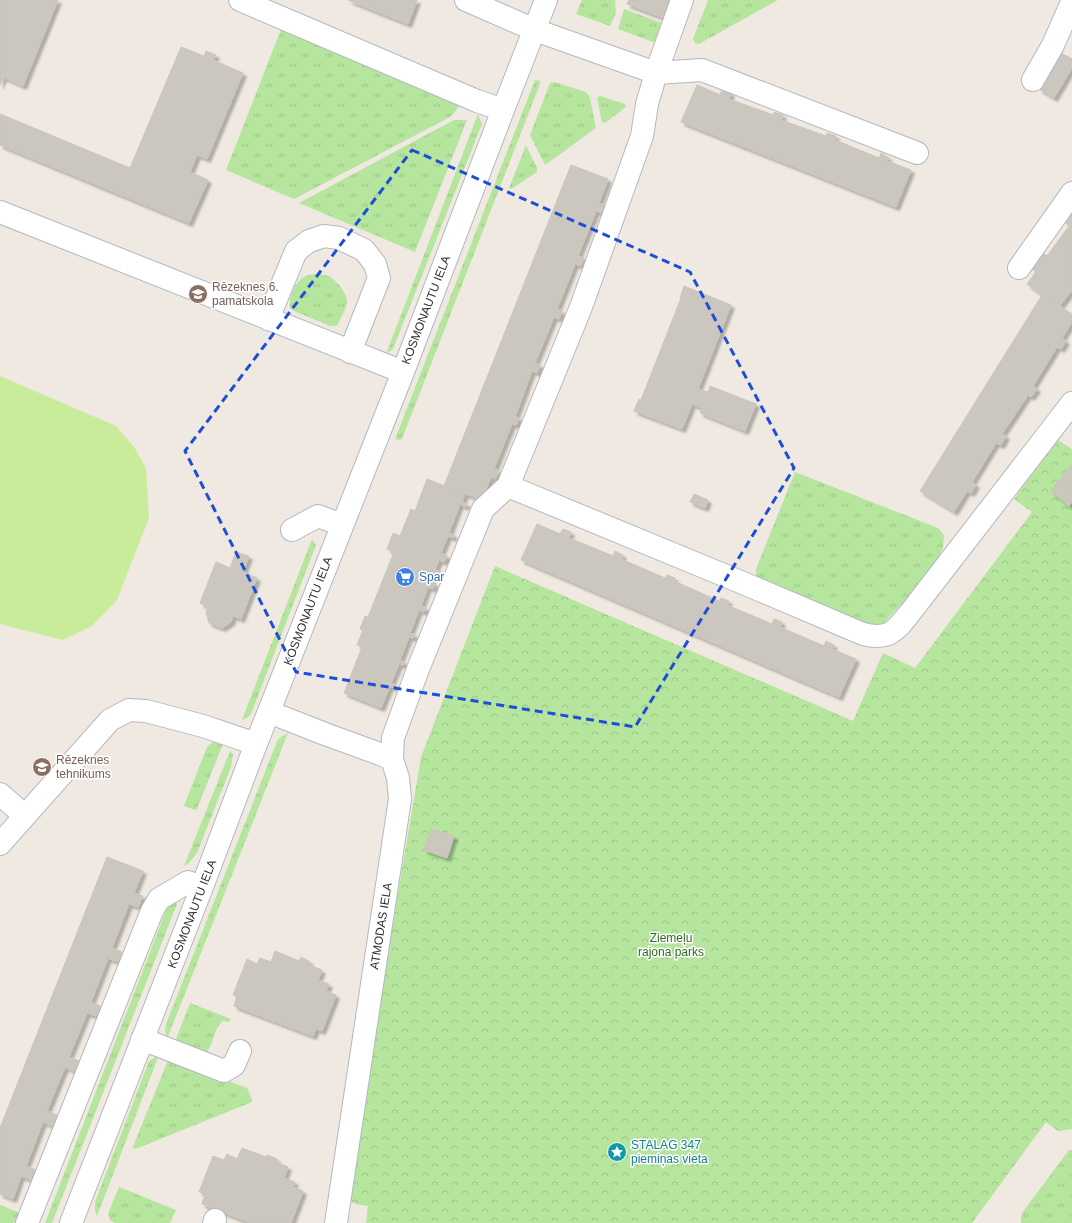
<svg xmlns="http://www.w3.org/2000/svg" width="1072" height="1223" viewBox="0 0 1072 1223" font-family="Helvetica,sans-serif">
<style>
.grass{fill:url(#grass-tufts)}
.park{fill:url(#park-crowns)}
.pitch{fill:#c9ec9a}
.building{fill:#cbc7bf;stroke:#cbc5ba;filter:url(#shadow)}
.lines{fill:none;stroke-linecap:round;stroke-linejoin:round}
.minor-casing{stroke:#b4b7c1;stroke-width:24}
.minor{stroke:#fff;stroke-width:22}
.marked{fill:none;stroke:#1d4ed8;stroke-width:3;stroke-dasharray:8 5;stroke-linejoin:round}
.labels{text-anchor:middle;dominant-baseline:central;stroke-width:3;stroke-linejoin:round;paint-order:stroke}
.education-label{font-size:12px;fill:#785e54;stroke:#fff;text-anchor:start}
.street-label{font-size:12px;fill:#2e2e2e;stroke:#fff}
.shop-label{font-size:12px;fill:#366cbe;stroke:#fff;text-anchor:start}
.park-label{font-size:12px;fill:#2c6e1b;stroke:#fff}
.culture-label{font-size:12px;fill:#0d838f;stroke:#fff;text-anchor:start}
</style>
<defs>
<pattern id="grass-tufts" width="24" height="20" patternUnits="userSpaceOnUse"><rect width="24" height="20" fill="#b6e59e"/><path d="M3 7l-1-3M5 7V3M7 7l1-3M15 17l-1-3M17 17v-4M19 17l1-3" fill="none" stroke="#9dc588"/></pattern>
<pattern id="park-crowns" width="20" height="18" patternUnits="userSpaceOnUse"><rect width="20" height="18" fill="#b6e59e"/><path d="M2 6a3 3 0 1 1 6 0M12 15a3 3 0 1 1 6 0" fill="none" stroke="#9dc588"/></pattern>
<filter id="shadow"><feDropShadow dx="3.5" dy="3.5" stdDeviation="1" flood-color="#0004"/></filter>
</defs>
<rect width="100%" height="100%" fill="#efe9e1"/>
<path class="grass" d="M582,0h33l1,13 -6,13 -34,-12z
M708,0h70l-79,44 -4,-1 -2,-4z
M624,9l43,16 -11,17h-3l-35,-13z
M282,27l179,76 -6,9 -5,5 -156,82 -68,-29z
M535,80l5,1v3l-138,355 -3,1 -4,-1z
M554,82l32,10 4,6 6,30 -51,37 -15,-30 20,-52z
M600,96l25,8 1,3 -21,16 -3,-1 -5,-24z
M478,114l4,10 -89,225 -7,5z
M454,120h13l-52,132 -116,-49z
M526,145l11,23v4l-26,17 -2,-1z
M314,274c5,0 11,0 16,3 7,4 18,17 17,26 -1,6 -6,14 -9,21l-2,2h-6l-36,-15c-2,-1 -4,-2 -4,-5 -2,-7 5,-23 11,-27 4,-3 8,-4 13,-5z
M795,472l143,56 6,7 -1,13 -5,10 -37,47 -18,19 -14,2 -113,-49v-8z
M312,539l4,6 -65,169 -4,4 -5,2z
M288,733l-121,306 -2,-8 1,-7 112,-285z
M214,741l9,3 -26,65 -2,1 -11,-4 23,-59z
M230,751l3,3 -2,13 -34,86 -8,10 -5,3z
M176,902l1,2 -125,319h-7l124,-320z
M190,1003l41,16 -2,3 -6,-1c-9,5 -9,24 -17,32l-32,-9z
M159,1055l-62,161 -2,-6v-8l54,-141z
M169,1058l78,30 5,11v3l-114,46 -6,1z
M1069,1150h3v73h-51v-4l1,-6z
M119,1187l57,23 -6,13h-55l-5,-3 -2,-6z
M0,1205l23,9 -10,9h-13z"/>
<path class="park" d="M1058,440l14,9v680l-14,2 -12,-9 -74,101h-606l2,-17c-12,-2 -20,-1 -20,-16l73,-433 74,-191 358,155 30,-68 32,15 117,-156 -18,-13z"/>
<path class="pitch" d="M0,376l116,50 18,21 12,21 3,50 -32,82 -25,26 -29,14 -63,-16z"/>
<path class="building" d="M0,0h58l-35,86 -20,-9 -3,8z
M348,0h69l-9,24z
M629,0h42l-7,18 -37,-14z
M181,47l23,9 2,-5 10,4 -3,5 30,13 -36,86 -10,-4 -7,17 18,8 -19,43 -189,-78v-31l130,54z
M1061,53l11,6v9l-18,30 -15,-9z
M697,85l23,10 2,-5 9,3 -2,6 44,16 1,-3 9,3 -2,5 45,16 1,-3 9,3 -1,4 44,18 2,-5 8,5 -2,3 24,9 -15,37 -215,-85z
M571,165l37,14 -9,24 6,2 -3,8 -6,-2 -18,45 6,2 -3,8 -6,-2 -18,45 5,2 -3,8 -5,-2 -19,46 5,2 -3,8 -5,-2 -17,46 4,1 -3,7 -4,-1 -18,45 5,2 -4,8 -4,-2 -9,23 -38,-14z
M1072,212v78l-13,17 -32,-23 9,-12 -5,-4 12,-15 4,3 22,-30 -4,-4z
M684,286l47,19 -33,84 10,3 2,-6 46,18 -11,27 -45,-18 2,-5 -10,-4 -10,25 -48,-18 5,-12 2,1 40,-102h-1z
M1042,295l30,19v8l-10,16 4,3 -5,8 -4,-2 -24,39 4,3 -6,8 -3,-2 -26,39 4,2 -5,9 -5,-2 -24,39 4,3 -5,8 -4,-2 -13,21 -34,-21z
M1072,464v38l-3,4 -18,-15z
M427,479l38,15 -3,8 5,2 -2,3 -5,-3 -11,29 5,2 -1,3 -5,-2 -7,17 6,3 -3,6 -5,-2 -4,10 6,2 -2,5 -6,-2 -2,7 4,2 -2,5 -5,-2 -7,19 5,2 -2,4 -5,-2 -9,23 5,2 -2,3 -4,-1 -9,23 4,2 -1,3 -4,-1 -8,19 4,2 -1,3 -4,-2 -9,22 -37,-15 18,-46 -5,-2 6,-15 -3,-1 5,-13 3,1 26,-65 -7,-3 6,-16 7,3 11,-27 4,2z
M694,494l14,6 -3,8 -15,-6z
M537,524l23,10 3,-5 8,3 -2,6 44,18 2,-5 8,4 -2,4 44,19 2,-3 8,3 -1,3 45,20 2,-3 8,3 -2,4 45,19 2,-5 8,3 -2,5 44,19 2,-5 8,4 -2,4 24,10 -17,38 -318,-137z
M236,552l13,4 -6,16 14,6 -16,41 -8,-3 -2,6 -9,6 -13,-5 -3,-11 2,-5 -8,-4 16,-41 14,6z
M431,829l23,7 -7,22 -23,-8z
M107,857l36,14 -9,22 9,3 -5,11 -9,-3 -17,44 10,4 -4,10 -10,-4 -17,44 9,4 -4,10 -9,-3 -18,44 10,4 -5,10 -9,-4 -18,44 10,4 -4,11 -10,-4 -17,44 10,4 -5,10 -10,-4 -8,23 -13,-5v-66z
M275,951l24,10 2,-4 9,5 -1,3 13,5 -4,10 11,4 -3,7 10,4 -14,36 -6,-2 -3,7 -79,-30 3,-9 -4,-2 14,-36 10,5 3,-6 11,4z
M242,1148l24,9 1,-2 10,4 -1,3 12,5 -4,11 11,4 -2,5 10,4 -12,32h-40l-49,-19 3,-10 -6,-2 14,-36 11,4 3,-6 10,5z"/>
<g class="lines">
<defs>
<path id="minor" d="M240,0l237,101 26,9
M466,0l69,30 121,43 -9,31 -5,32 -61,171 -73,179
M682,0l-26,73 46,-3 215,83
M1033,80l20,-35 19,-43
M0,212l403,160
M1019,268l53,-75
M268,319l28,-68 13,-10 15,-5 15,2 25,12 11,14 4,14 -29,74
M292,530l26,-14 24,9
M269,712l56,22 55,20 12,5 6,19 2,21 -64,424
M392,759l1,-21 25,-69 65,-160 25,-23 235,97 120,51c28,7 34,-5 50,-25l159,-206
M0,794l25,22
M0,844l110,-124 19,-10 17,1 57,15 53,18
M142,1039l82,32 10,-6 6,-14
M27,1223l125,-312 7,-12 29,-17 14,5
M71,1223l131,-336 54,-143 147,-372 100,-262 43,-110
M214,1223l1,-3"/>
</defs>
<use href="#minor" class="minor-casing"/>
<use href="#minor" class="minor"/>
</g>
<path class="marked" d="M412,150l278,122 104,196 -159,259 -339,-55 -111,-221z"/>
<defs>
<symbol id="school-disc" viewBox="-11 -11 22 22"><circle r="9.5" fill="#8d6e63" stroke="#fff"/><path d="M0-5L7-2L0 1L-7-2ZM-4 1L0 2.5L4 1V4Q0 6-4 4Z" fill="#fff"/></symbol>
<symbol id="supermarket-disc" viewBox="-11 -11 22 22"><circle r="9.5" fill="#3f7fe0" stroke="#fff"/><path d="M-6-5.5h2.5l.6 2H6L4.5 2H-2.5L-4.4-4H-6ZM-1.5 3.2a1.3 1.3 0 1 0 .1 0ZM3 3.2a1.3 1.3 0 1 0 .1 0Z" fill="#fff"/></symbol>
<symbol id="sight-disc" viewBox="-11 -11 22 22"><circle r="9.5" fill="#0f9aa8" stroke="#fff"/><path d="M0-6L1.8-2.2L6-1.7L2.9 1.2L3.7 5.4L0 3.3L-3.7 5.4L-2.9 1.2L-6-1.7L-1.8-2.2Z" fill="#fff"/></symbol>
</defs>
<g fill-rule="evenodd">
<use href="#school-disc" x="187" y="283" width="22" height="22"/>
<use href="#supermarket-disc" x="394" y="566" width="22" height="22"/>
<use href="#school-disc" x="31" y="756" width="22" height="22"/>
<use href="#sight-disc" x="606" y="1141" width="22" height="22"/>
</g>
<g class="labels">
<g class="education-label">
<text x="212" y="287">Rēzeknes 6.<tspan x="212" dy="14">pamatskola</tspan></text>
<text x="56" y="760">Rēzeknes<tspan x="56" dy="14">tehnikums</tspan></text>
</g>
<g class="street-label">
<text transform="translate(426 310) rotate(-69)">KOSMONAUTU IELA</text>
<text transform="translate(308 611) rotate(-69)">KOSMONAUTU IELA</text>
<text transform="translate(192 914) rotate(-69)">KOSMONAUTU IELA</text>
<text transform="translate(381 926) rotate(-81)">ATMODAS IELA</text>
</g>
<g class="shop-label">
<text x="419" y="577">Spar</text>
</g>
<g class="park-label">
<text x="671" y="938">Ziemeļu<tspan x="671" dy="14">rajona parks</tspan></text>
</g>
<g class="culture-label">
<text x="631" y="1145">STALAG 347<tspan x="631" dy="14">piemiņas vieta</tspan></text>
</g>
</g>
</svg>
